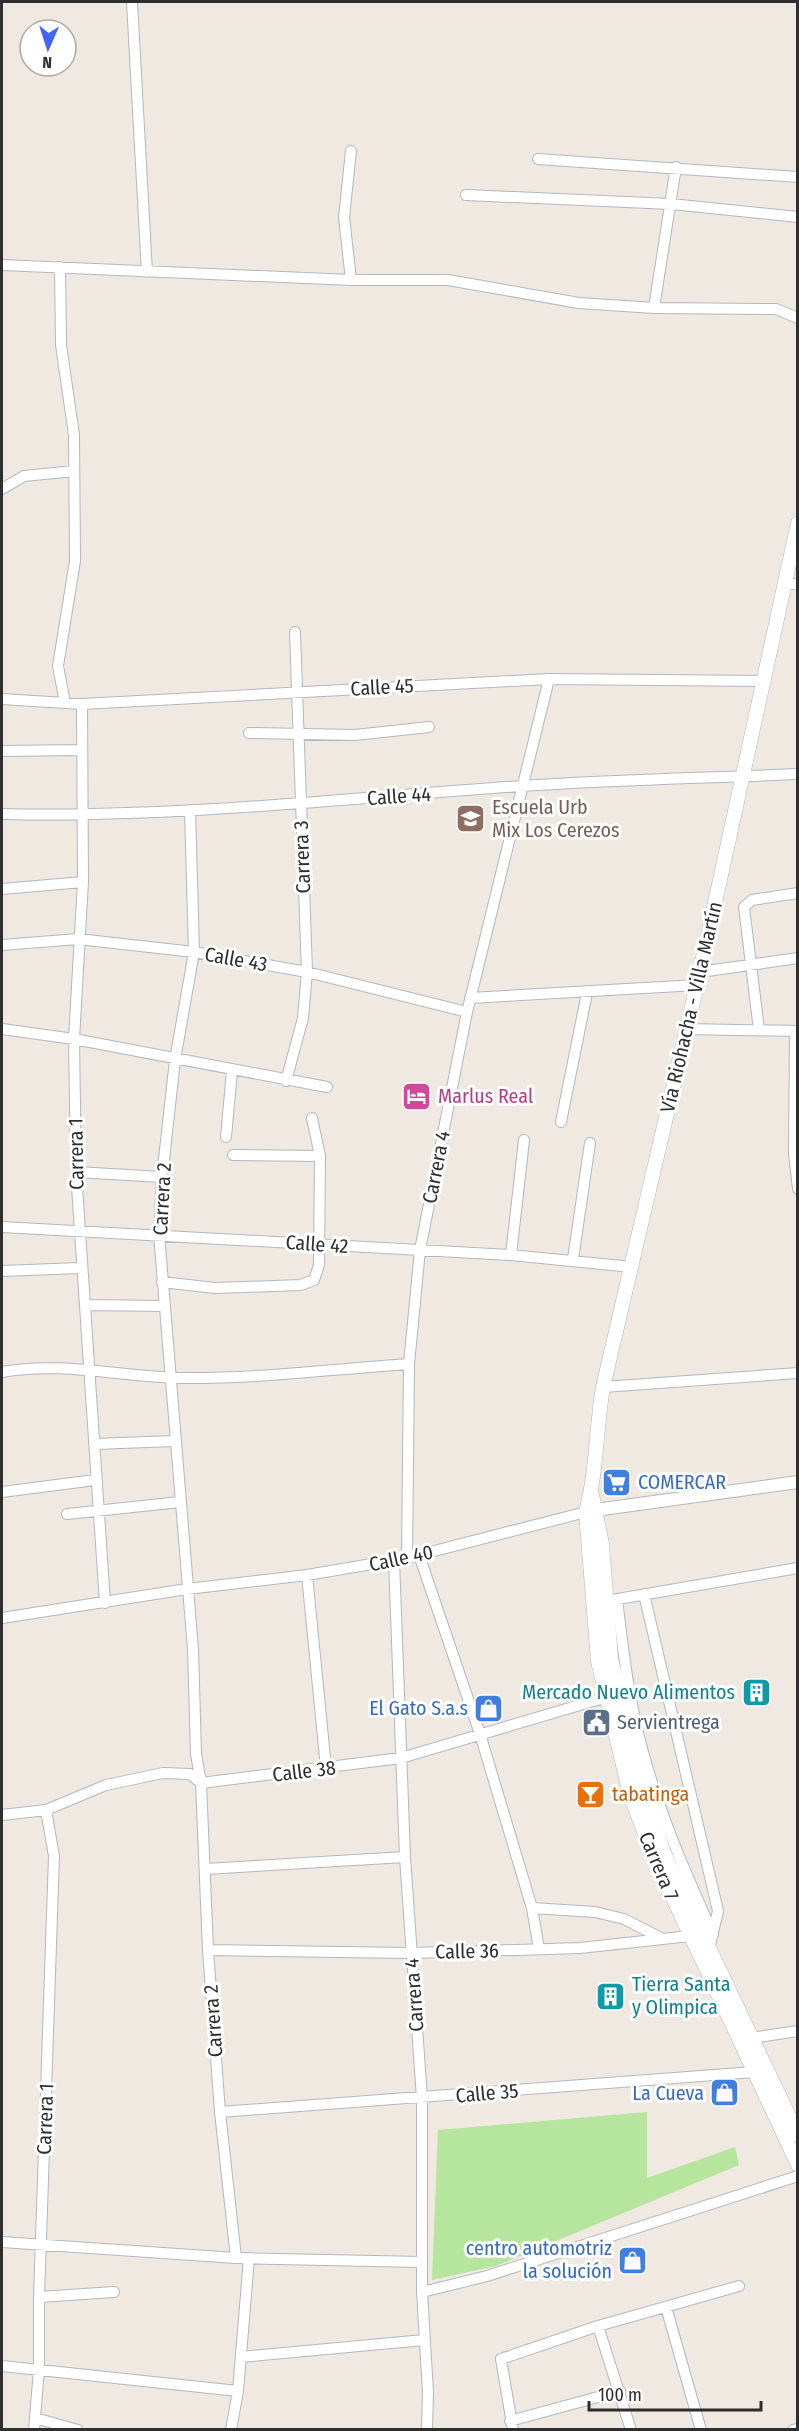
<svg xmlns="http://www.w3.org/2000/svg" width="799" height="2431" viewBox="0 0 799 2431" font-family="'Fira Sans Condensed',sans-serif">
<style>
.green{fill:#b6e59e}
.lines{fill:none;stroke-linecap:round;stroke-linejoin:round}
.minor-casing{stroke:#b4b7c1;stroke-width:12}
.tertiary-casing{stroke:#b4b7c1;stroke-width:14}
.secondary-casing{stroke:#b4b7c1;stroke-width:15}
.minor{stroke:#fff;stroke-width:10}
.tertiary{stroke:#fff;stroke-width:12}
.secondary{stroke:#fff;stroke-width:14}
.labels{text-anchor:middle;dominant-baseline:central;stroke-width:6;stroke-linejoin:round;paint-order:stroke}
.street-label{font-size:20px;fill:#2e2e2e;stroke:#fff}
.education-label{font-size:20px;fill:#785e54;stroke:#fff;text-anchor:start}
.hotel-label{font-size:20px;fill:#b23c85;stroke:#fff;text-anchor:start}
.shop-label{font-size:20px;fill:#366cbe;stroke:#fff;text-anchor:end}
.culture-label{font-size:20px;fill:#0d838f;stroke:#fff;text-anchor:end}
.service-label{font-size:20px;fill:#4e5e75;stroke:#fff;text-anchor:start}
.food-label{font-size:20px;fill:#c56008;stroke:#fff;text-anchor:start}
</style>
<rect width="100%" height="100%" fill="#efe9e1"/>
<path class="green" d="M647,2112v66l88,-31 4,18 -243,101 -64,14 6,-150z"/>
<g class="lines">
<defs>
<path id="minor" d="M132,2l15,270
M351,151l-7,66 7,63
M538,159l260,18
M466,195l205,9 127,13
M2,265l349,15h97l131,23 75,5 122,1 22,9
M60,267l1,78 13,90 1,126 -17,105 7,37
M654,308l22,-141
M2,489l22,-13 50,-5
M784,582l14,3
M2,699l80,5 467,-25 215,2
M82,704l1,178 -9,157 2,133 29,431
M249,733l106,2 74,-8
M2,751l79,-1
M190,810l4,142 -19,108 -13,117 -3,57 34,415 3,105 5,29 7,167 12,162 16,146
M2,814c173,4 346,-16 519,-28 92,-6 185,-8 277,-12
M2,889l81,-7
M2,945l76,-6 116,13 113,20 160,40
M700,972l98,-14
M470,998l227,-13
M2,1029l72,10 253,48
M685,1029l113,2
M759,1030l-15,-123 8,-7 46,-7
M795,1031l-1,122 4,36
M286,1081l17,-63 4,-46 -12,-340
M561,1122l26,-129
M226,1137l6,-66
M233,1155l87,1
M76,1172l86,5
M2,1227l509,28 121,12
M511,1255l13,-115
M573,1259l17,-116
M2,1271l78,-3
M162,1282l53,6 86,-3 13,-5 5,-15 1,-109 -8,-38
M85,1305l79,1
M2,1372c60,-11 118,5 178,6 76,1 153,-9 229,-14
M603,1387l195,-14
M94,1444l81,-3
M2,1492l93,-12
M67,1514l113,-12
M419,1555l61,179 52,174 7,41
M407,1558l2,-194 11,-114 47,-238 82,-333
M394,1560l11,297 17,241v194l6,100 -1,38
M307,1575l19,193
M644,1594l74,317 -9,38
M617,1599c6,51 12,103 26,153 17,63 43,122 70,182
M612,1600l186,-32
M2,1618l185,-29 120,-14 100,-17 179,-46
M2,1815l44,-5 60,-25 57,-12 27,1 11,9 200,-25 206,-61
M205,1869l200,-12
M532,1908l63,4 29,7 39,20
M208,1950l203,3 169,-5 110,-12
M744,2039l54,-8
M220,2112l534,-40
M2,2242l234,16 186,4
M422,2292l65,-16 311,-100
M39,2297l75,-5
M666,2307l35,123
M598,2326l33,104
M241,2357l183,-17
M2,2366l236,25
M35,2418l43,12
M510,2421l110,-30
M34,2430l5,-61v-72l15,-441 -8,-46
M231,2430l7,-39 11,-133
M513,2430l-12,-71 97,-33 141,-40
M793,2430l5,-1"/>
<path id="tertiary" d="M588,1511l210,-29"/>
<path id="secondary" d="M798,523l-101,462 -94,402c-7,41 -6,84 -17,125l12,149 32,133 22,59 146,312
M592,1495l10,49 9,115 31,129 22,65 134,282"/>
</defs>
<use href="#minor" class="minor-casing"/>
<use href="#tertiary" class="tertiary-casing"/>
<use href="#secondary" class="secondary-casing"/>
<use href="#minor" class="minor"/>
<use href="#tertiary" class="tertiary"/>
<use href="#secondary" class="secondary"/>
</g>
<defs>
<symbol id="school-square" viewBox="-11 -11 22 22"><rect x="-9" y="-9" width="18" height="18" rx="4" fill="#8d6e63" stroke="#fff"/><path d="M0-5L7-2L0 1L-7-2ZM-4 1L0 2.5L4 1V4Q0 6-4 4Z" fill="#fff"/></symbol>
<symbol id="hotel-square" viewBox="-11 -11 22 22"><rect x="-9" y="-9" width="18" height="18" rx="4" fill="#d1479c" stroke="#fff"/><path d="M-6-4.5h1.5V1H6V5H4.5V3h-9V5H-6ZM-4 0a1.8 1.8 0 1 1 3.6 0ZM.5 0V-2.5h3Q6-2.5 6 0Z" fill="#fff"/></symbol>
<symbol id="supermarket-square" viewBox="-11 -11 22 22"><rect x="-9" y="-9" width="18" height="18" rx="4" fill="#3f7fe0" stroke="#fff"/><path d="M-6-5.5h2.5l.6 2H6L4.5 2H-2.5L-4.4-4H-6ZM-1.5 3.2a1.3 1.3 0 1 0 .1 0ZM3 3.2a1.3 1.3 0 1 0 .1 0Z" fill="#fff"/></symbol>
<symbol id="building-square" viewBox="-11 -11 22 22"><rect x="-9" y="-9" width="18" height="18" rx="4" fill="#0f9aa8" stroke="#fff"/><path d="M-4-6H4V6H1V3H-1V6H-4ZM-2.5-4.3h1.7v1.8h-1.7ZM.8-4.3h1.7v1.8H.8ZM-2.5-1h1.7V.8h-1.7ZM.8-1h1.7V.8H.8Z" fill="#fff"/></symbol>
<symbol id="shop-square" viewBox="-11 -11 22 22"><rect x="-9" y="-9" width="18" height="18" rx="4" fill="#3f7fe0" stroke="#fff"/><path d="M-5-2.5h2.3a2.7 3.5 0 0 1 5.4 0H5L5.5 6h-11ZM-1.5-2.5h3a1.5 2.3 0 0 0-3 0Z" fill="#fff"/></symbol>
<symbol id="civic-square" viewBox="-11 -11 22 22"><rect x="-9" y="-9" width="18" height="18" rx="4" fill="#5c6f8a" stroke="#fff"/><path d="M-.6-6.5H3V-4.5H.6V-3L4-1V1h2V6H-6V1h2V-1L-.6-3ZM-1.2 2.5V6h2.4V2.5Z" fill="#fff"/></symbol>
<symbol id="bar-square" viewBox="-11 -11 22 22"><rect x="-9" y="-9" width="18" height="18" rx="4" fill="#e8710a" stroke="#fff"/><path d="M-6-5H6L.8 .8V4.5H3.5V6h-7V4.5H-.8V.8Z" fill="#fff"/></symbol>
</defs>
<g fill-rule="evenodd">
<use href="#school-square" x="454" y="802" width="33" height="33"/>
<use href="#hotel-square" x="400" y="1080" width="33" height="33"/>
<use href="#supermarket-square" x="600" y="1466" width="33" height="33"/>
<use href="#building-square" x="740" y="1676" width="33" height="33"/>
<use href="#shop-square" x="472" y="1692" width="33" height="33"/>
<use href="#civic-square" x="580" y="1706" width="33" height="33"/>
<use href="#bar-square" x="574" y="1778" width="33" height="33"/>
<use href="#building-square" x="594" y="1980" width="33" height="33"/>
<use href="#shop-square" x="708" y="2076" width="33" height="33"/>
<use href="#shop-square" x="616" y="2244" width="33" height="33"/>
</g>
<g class="labels">
<g class="street-label">
<text transform="translate(382 687) rotate(-3)">Calle 45</text>
<text transform="translate(399 796) rotate(-4)">Calle 44</text>
<text transform="translate(302 857) rotate(-92)">Carrera 3</text>
<text transform="translate(236 959) rotate(10)">Calle 43</text>
<text transform="translate(691 1007) rotate(-77)">Vía Riohacha - Villa Martín</text>
<text transform="translate(76 1154) rotate(-91)">Carrera 1</text>
<text transform="translate(436 1167) rotate(-79)">Carrera 4</text>
<text transform="translate(162 1199) rotate(-87)">Carrera 2</text>
<text transform="translate(317 1244) rotate(4)">Calle 42</text>
<text transform="translate(401 1558) rotate(-12)">Calle 40</text>
<text transform="translate(304 1771) rotate(-7)">Calle 38</text>
<text transform="translate(659 1866) rotate(67)">Carrera 7</text>
<text transform="translate(467 1951) rotate(-1)">Calle 36</text>
<text transform="translate(414 1995) rotate(-94)">Carrera 4</text>
<text transform="translate(213 2021) rotate(-94)">Carrera 2</text>
<text transform="translate(487 2093) rotate(-5)">Calle 35</text>
<text transform="translate(45 2119) rotate(-88)">Carrera 1</text>
</g>
<g class="education-label">
<text x="492" y="807">Escuela Urb<tspan x="492" dy="23">Mix Los Cerezos</tspan></text>
</g>
<g class="hotel-label">
<text x="438" y="1096">Marlus Real</text>
</g>
<g class="shop-label">
<text x="638" y="1482" text-anchor="start">COMERCAR</text>
<text x="468" y="1708">El Gato S.a.s</text>
<text x="704" y="2093">La Cueva</text>
<text x="612" y="2248">centro automotriz<tspan x="612" dy="23">la solución</tspan></text>
</g>
<g class="culture-label">
<text x="735" y="1692">Mercado Nuevo Alimentos</text>
<text x="632" y="1984" text-anchor="start">Tierra Santa<tspan x="632" dy="23">y Olimpica</tspan></text>
</g>
<g class="service-label">
<text x="617" y="1722">Servientrega</text>
</g>
<g class="food-label">
<text x="612" y="1794">tabatinga</text>
</g>
</g>
<rect width="799" height="2431" fill="none" stroke="#2e2e2e" stroke-width="6"/>
<g transform="translate(48 48) rotate(183)"><circle r="28" fill="#ffffff" stroke="#ababab" stroke-width="1.5"/>
<path d="M0-4.5L10 22L0 15L-10 22Z" fill="#4264fb"/>
<text y="-9" font-size="16" font-weight="bold" text-anchor="middle" fill="#2e2e2e">N</text>
</g>
<path d="M589 2401v9h172v-9" fill="none" stroke="#2e2e2e" stroke-width="3"/>
<text x="598" y="2401" font-size="18" fill="#2e2e2e" stroke="#ffffff" stroke-width="4.5" paint-order="stroke">100 m</text>
</svg>
